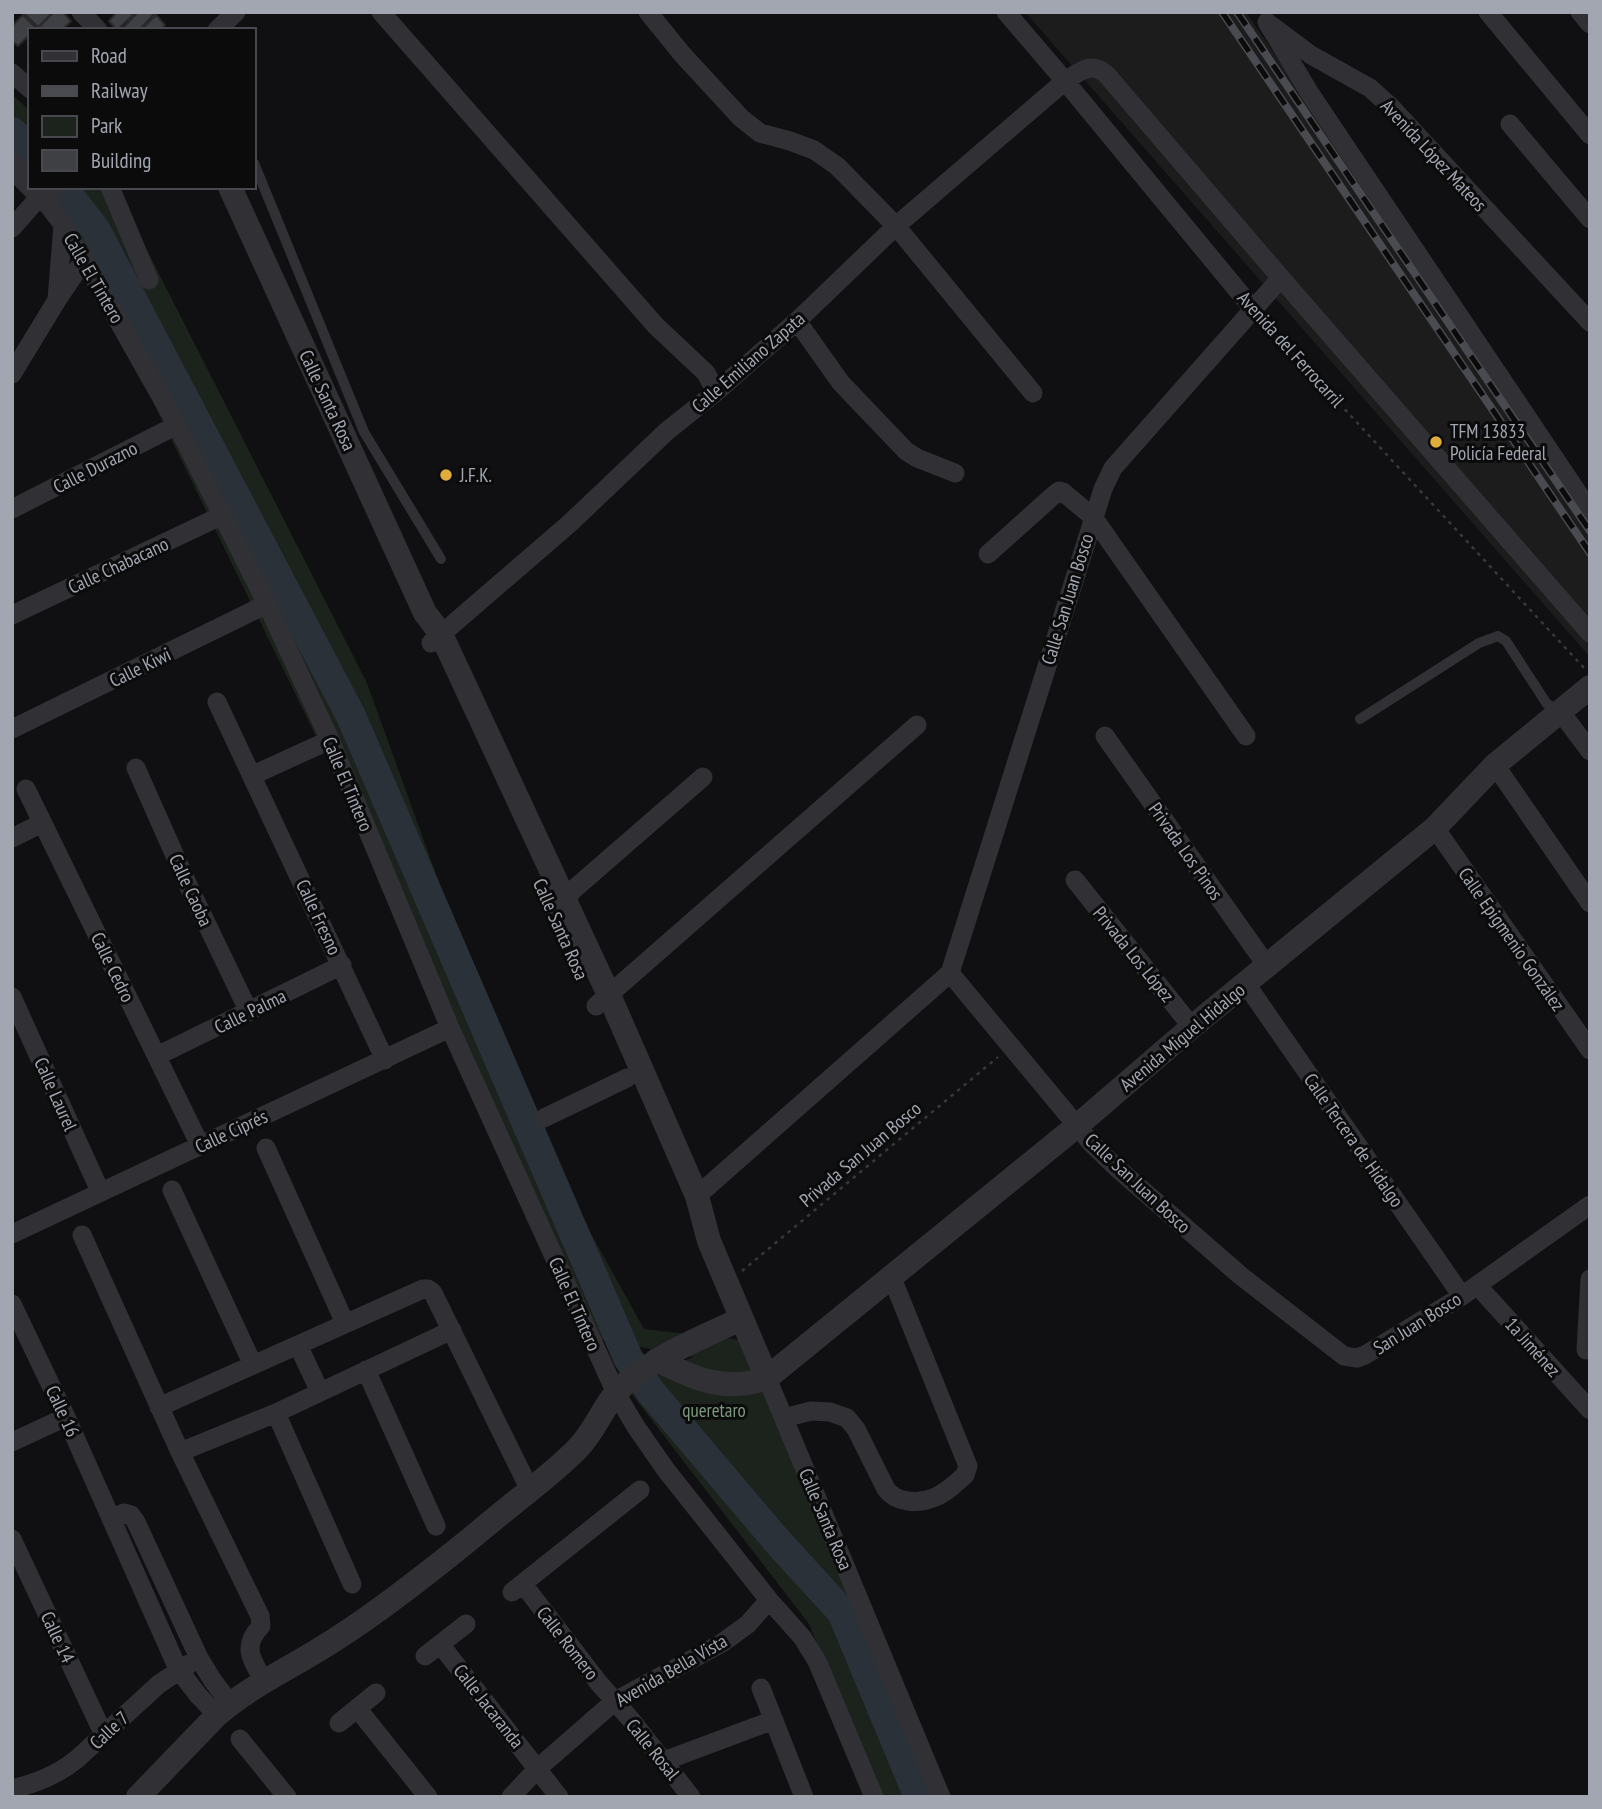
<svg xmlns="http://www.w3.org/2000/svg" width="1602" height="1809" viewBox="0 0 1602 1809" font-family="'PT Sans Narrow',sans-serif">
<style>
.built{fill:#1c1c1d}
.green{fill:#1c231d}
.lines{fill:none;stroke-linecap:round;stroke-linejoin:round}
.river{stroke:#2a3138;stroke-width:30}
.building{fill:#3f4044;stroke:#2a2a2c;stroke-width:2}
.path{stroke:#37383c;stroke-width:2.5;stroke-dasharray:3.5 5;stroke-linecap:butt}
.service{stroke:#313135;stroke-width:10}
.minor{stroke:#313135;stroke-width:19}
.tertiary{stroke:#313135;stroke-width:24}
.rail-casing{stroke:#4a4b50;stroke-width:8}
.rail{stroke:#0b0b0c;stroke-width:5;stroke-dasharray:16;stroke-linecap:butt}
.poi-dot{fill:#dead3b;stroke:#0b0b0c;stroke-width:2.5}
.labels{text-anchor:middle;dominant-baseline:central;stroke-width:6;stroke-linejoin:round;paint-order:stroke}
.street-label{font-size:19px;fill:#a2a6b0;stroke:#0b0b0c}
.poi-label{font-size:19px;fill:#a2a6b0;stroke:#0b0b0c;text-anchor:start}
.park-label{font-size:19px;fill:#7b997e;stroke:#0b0b0c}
</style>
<rect width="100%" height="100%" fill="#100f11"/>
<path class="built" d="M1025,12h221l344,505v140z"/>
<path class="green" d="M12,94l18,17v76h79l12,12 246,484 152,421 125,225 98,11 199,457h-61l-71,-173 -185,-240 70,-27 -103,-19 -191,-429 -316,-649 -72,-80z"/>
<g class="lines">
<path class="river" d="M12,132l18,17
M62,187l33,42 256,487 277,642 22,33 127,150 65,71 77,185"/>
</g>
<path class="building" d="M27,12h26l-15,15 -13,-13z
M54,12h9l8,9 -9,9h-21l-2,-3z
M117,12h19l-19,18 -8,-9z
M138,12l17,1 -16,17h-18z
M23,15l13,13 -6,2v4l-12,12 -6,-5v-15z
M156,15l9,10 -5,5h-19z"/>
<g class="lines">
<path class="path" d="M1264,322l321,347
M742,1271l256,-214"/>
<path class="service" d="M254,163l110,269 77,127
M1360,719l119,-76 19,-7 8,5 41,63 13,7"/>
<path class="minor" d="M81,12l17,18
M381,12l275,314 50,47 10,19
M648,12l34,42 59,64 19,15 30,8 24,9 23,16 59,60 137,167
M1006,12l59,69 188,228
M1488,12l102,123
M1580,12l10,12
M1267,22l42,70 281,419
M1272,26l39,29 59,33 20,18 200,216
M217,30l19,-18
M12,73l18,16
M1510,124l80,95
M110,187l39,93
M12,228l29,-33 22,30 21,35 93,165 90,179 63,136 120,288 166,365 20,34 30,43 103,130 33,37 15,24 57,136
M57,299l6,-74
M797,321l44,62 65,68 11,7 38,15
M12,374l45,-74 27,-40
M12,509l165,-84
M988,554l67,-60 4,-3 4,1 30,25 153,219
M12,615l211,-100
M431,643l138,-119 98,-93 49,-39 81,-71 99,-95 169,-145c15,-9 25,-20 41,-7l175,204 309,355
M217,702l168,358
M1560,711l30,40
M12,729l255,-125
M1105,736l162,230
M1495,765l95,138
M136,768l52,117 61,127
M253,775l77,-35
M26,789l174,356
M1435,828l155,222
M12,838l30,-15
M1075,880l117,147
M555,914l18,-24 130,-113
M950,973l142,171 25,24 124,108 103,80 13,2 8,-3 97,-59 128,-91
M1246,984l216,312
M12,997l88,194
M596,1006l321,-281
M157,1056l185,-91
M544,1118l83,-40
M266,1148l79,175
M172,1190l81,175
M697,1196l253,-223 153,-484 10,-21 168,-190
M12,1234l438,-206
M82,1235l98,217 80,164 1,10c-20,21 -9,34 3,55
M1477,1285l113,125
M12,1304l54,113 112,252 20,26 19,20
M298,1345l22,47
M1586,1350l4,-71
M366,1370l70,156
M767,1378l174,419
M159,1407l264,-118h5l5,4 97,197
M276,1413l76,171
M784,1418l27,-7 19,1 17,6 9,11 30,60c10,14 32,15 47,9 12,-4 23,-15 32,-23l3,-9 -76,-188
M12,1442l54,-25
M180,1452l96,-39 176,-83
M111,1519l13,-6 7,2 5,7 63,136 14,23 17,22
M12,1539l92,196
M523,1584l75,98 34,39 59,76
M512,1592l128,-102
M440,1644l119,153
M425,1656l41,-32
M761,1688l43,109
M357,1708l71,89
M339,1723l37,-30
M240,1739l47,58
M664,1761l110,-41
M12,1789c25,-6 45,-14 65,-30l82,-75 30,-20
M511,1797l26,-28 78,-68 107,-58 26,-19 21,-24"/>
<path class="tertiary" d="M12,166l18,18
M33,187l8,8 9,-8
M230,187l195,426 16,21 168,361 88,201 12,45 58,137
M657,1360c39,19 68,33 110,18l311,-253 114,-98 243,-199 60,-63 95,-78
M138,1797l79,-82c30,-26 65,-43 98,-63 47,-28 91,-62 134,-96 23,-18 46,-38 70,-57 20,-16 42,-33 60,-52 18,-19 27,-48 47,-64 33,-29 75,-45 115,-64"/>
<defs>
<path id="rail" d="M1222,12l368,541
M1237,12l353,519"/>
</defs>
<use href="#rail" class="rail-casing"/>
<use href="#rail" class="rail"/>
</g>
<g class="poi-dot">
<circle cx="1436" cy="442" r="7"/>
<circle cx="446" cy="475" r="7"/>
</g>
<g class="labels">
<g class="street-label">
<text transform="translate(1434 155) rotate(47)">Avenida López Mateos</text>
<text transform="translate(94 278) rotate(60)">Calle El Tintero</text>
<text transform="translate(1291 349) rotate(48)">Avenida del Ferrocarril</text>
<text transform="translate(748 362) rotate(-41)">Calle Emiliano Zapata</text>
<text transform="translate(328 400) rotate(65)">Calle Santa Rosa</text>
<text transform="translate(95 467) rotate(-27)">Calle Durazno</text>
<text transform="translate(118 565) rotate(-25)">Calle Chabacano</text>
<text transform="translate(1067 599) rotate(-73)">Calle San Juan Bosco</text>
<text transform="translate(140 667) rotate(-26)">Calle Kiwi</text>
<text transform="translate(348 784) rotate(67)">Calle El Tintero</text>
<text transform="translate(1186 851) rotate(55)">Privada Los Pinos</text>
<text transform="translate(191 890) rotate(65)">Calle Caoba</text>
<text transform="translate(319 917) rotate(65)">Calle Fresno</text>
<text transform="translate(561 929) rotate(66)">Calle Santa Rosa</text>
<text transform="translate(1512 939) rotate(55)">Calle Epigmenio González</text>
<text transform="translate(1134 954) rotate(51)">Privada Los López</text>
<text transform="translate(113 967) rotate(64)">Calle Cedro</text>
<text transform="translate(250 1011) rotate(-26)">Calle Palma</text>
<text transform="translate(1182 1037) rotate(-40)">Avenida Miguel Hidalgo</text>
<text transform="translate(56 1094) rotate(66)">Calle Laurel</text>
<text transform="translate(231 1131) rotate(-25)">Calle Ciprés</text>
<text transform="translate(1354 1140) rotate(55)">Calle Tercera de Hidalgo</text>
<text transform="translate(860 1154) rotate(-40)">Privada San Juan Bosco</text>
<text transform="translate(1138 1183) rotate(43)">Calle San Juan Bosco</text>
<text transform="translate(575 1304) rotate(66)">Calle El Tintero</text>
<text transform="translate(1417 1323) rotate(-32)">San Juan Bosco</text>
<text transform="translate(1533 1347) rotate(48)">1a Jiménez</text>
<text transform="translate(63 1411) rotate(65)">Calle 16</text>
<text transform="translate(826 1519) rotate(67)">Calle Santa Rosa</text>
<text transform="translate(58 1637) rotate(65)">Calle 14</text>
<text transform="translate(568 1643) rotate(52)">Calle Romero</text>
<text transform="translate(671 1670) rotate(-30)">Avenida Bella Vista</text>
<text transform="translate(489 1706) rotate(52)">Calle Jacaranda</text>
<text transform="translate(109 1730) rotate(-43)">Calle 7</text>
<text transform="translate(653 1749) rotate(51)">Calle Rosal</text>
</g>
<g class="poi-label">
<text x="1450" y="431">TFM 13833<tspan x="1450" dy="22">Policía Federal</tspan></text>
<text x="460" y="475">J.F.K.</text>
</g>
<g class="park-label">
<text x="714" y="1410">queretaro</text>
</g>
</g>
<rect width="1602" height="1809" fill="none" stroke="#a2a6b0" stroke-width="28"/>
<rect x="28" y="28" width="228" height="161" fill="#0b0b0c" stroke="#47494e" stroke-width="2"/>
<rect x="42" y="51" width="35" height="10" fill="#313135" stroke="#47494e" stroke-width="2"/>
<text x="91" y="63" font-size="21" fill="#a2a6b0">Road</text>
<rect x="42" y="86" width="35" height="10" fill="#4a4b50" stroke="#47494e" stroke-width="2"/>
<text x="91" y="98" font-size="21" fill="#a2a6b0">Railway</text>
<rect x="42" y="116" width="35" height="21" fill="#1c231d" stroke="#47494e" stroke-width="2"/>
<text x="91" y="133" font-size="21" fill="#a2a6b0">Park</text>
<rect x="42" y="150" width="35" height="21" fill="#3f4044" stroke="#47494e" stroke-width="2"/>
<text x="91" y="168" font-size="21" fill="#a2a6b0">Building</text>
</svg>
